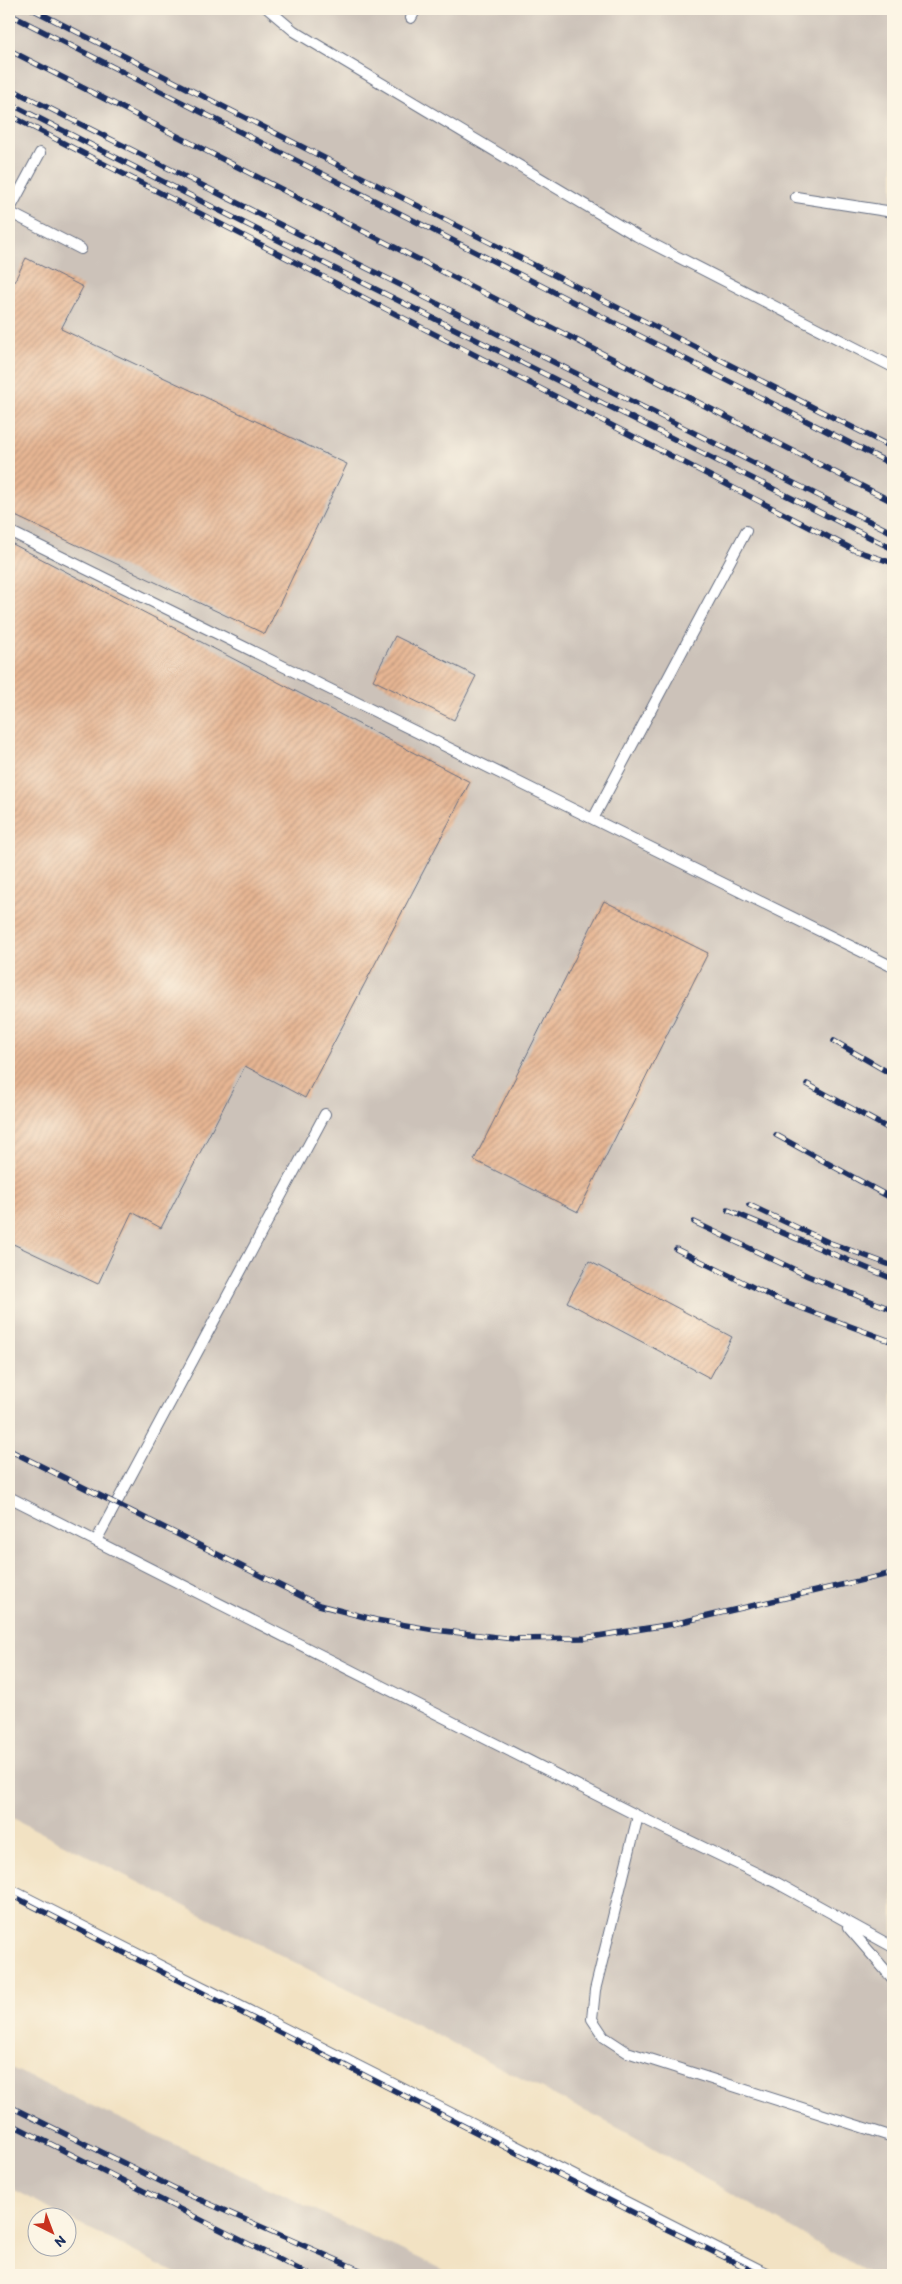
<svg xmlns="http://www.w3.org/2000/svg" width="902" height="2284" viewBox="0 0 902 2284" font-family="Itim,sans-serif">
<style>
.industrial{fill:#ccc2b9}
.building{fill:url(#building-hatch)}
.lines{fill:none;stroke-linecap:round;stroke-linejoin:round}
.lane-casing{stroke:#666e81;stroke-width:12}
.lane{stroke:#fff;stroke-width:10}
.rail-casing{stroke:#1b2f5e;stroke-width:5.5}
.rail{stroke:#fcf5e5;stroke-width:4;stroke-dasharray:11;stroke-linecap:butt}
</style>
<defs>
<pattern id="building-hatch" width="6" height="6" patternUnits="userSpaceOnUse" patternTransform="scale(1.25)"><rect width="6" height="6" fill="#e7b693"/><path d="M-1 1l2-2M0 6l6-6M5 7l2-2" fill="none" stroke="#ba947b"/></pattern>
</defs>
<rect width="100%" height="100%" fill="#fcf5e5"/>
<filter id="ink" filterUnits="userSpaceOnUse"><feTurbulence type="fractalNoise" baseFrequency=".02" numOctaves="2"/><feDisplacementMap in="SourceGraphic" scale="10" xChannelSelector="R" yChannelSelector="G"/><feConvolveMatrix kernelMatrix="1 2 1 2 8 2 1 2 1" color-interpolation-filters="sRGB"/></filter>
<filter id="wash" filterUnits="userSpaceOnUse"><feTurbulence type="fractalNoise" baseFrequency=".0096" numOctaves="4" result="noise"/><feDisplacementMap in="SourceGraphic" scale="20" xChannelSelector="R" yChannelSelector="G"/><feGaussianBlur stdDeviation="1.12" result="paint"/><feColorMatrix in="noise" values="0 0 0 0 0 0 0 0 0 0 0 0 0 0 0 0 0 1.4 0 .05"/><feComposite in="paint" operator="in"/></filter>
<g filter="url(#wash)">
<rect width="100%" height="100%" fill="#f2e2c3"/>
<path class="industrial" d="M9,9h884v2266h-21l-244,-142 -619,-317z
M9,2067l446,208h-276l-170,-88z"/>
<g id="blocks">
<path class="building" d="M26,258l57,29 -22,42 286,135 -82,170 -256,-121v-221z
M9,542l461,240 -165,316 -60,-32 -84,162 -29,-16 -34,72 -89,-42z
M395,636l81,40 -22,44 -81,-40z
M604,901l104,52 -130,259 -104,-52z
M589,1261l143,76 -22,41 -143,-76z"/>
</g>
</g>
<g filter="url(#ink)">
<use href="#blocks" fill-opacity="0" stroke="#666e81" stroke-width="1"/>
<g class="lines">
<defs>
<path id="lane" d="M268,9l26,22 343,205 256,131
M411,18l5,-9
M796,197l97,15
M9,211l31,-58
M9,212l72,37
M9,531l884,436
M593,819l153,-288
M9,1497l629,319 139,67 116,64
M96,1541l229,-427
M638,1816l-43,174 -3,29 12,18 23,15 266,85
M9,1889l761,386
M848,1927l45,52"/>
</defs>
<use href="#lane" class="lane-casing"/>
<use href="#lane" class="lane"/>
<defs>
<path id="rail" d="M32,9l861,439
M9,14l884,451
M9,50l884,452
M9,88l884,445
M9,103l233,119 651,327
M9,115l845,435 39,13
M834,1041l59,34
M807,1084l86,47
M776,1135l117,64
M749,1205l79,37 65,24
M728,1210l165,69
M694,1222l114,54 85,34
M676,1249l101,50 116,43
M9,1450l310,155 57,15 59,10 79,9 71,-1 88,-14 220,-51
M9,1894l641,327 111,54
M9,2106l171,85 191,84
M9,2123l301,152"/>
</defs>
<use href="#rail" class="rail-casing"/>
<use href="#rail" class="rail"/>
</g>
</g>
<rect width="902" height="2284" fill="none" stroke="#fcf5e5" stroke-width="30"/>
<g transform="translate(52 2232) rotate(138)"><circle r="24" fill="#fcf5e5" stroke="#a2a6af"/>
<path d="M0-4L9 19L0 12L-9 19Z" fill="#c8321e"/>
<text y="-8" font-size="14" font-weight="bold" text-anchor="middle" fill="#1b2f5e">N</text>
</g>
</svg>
